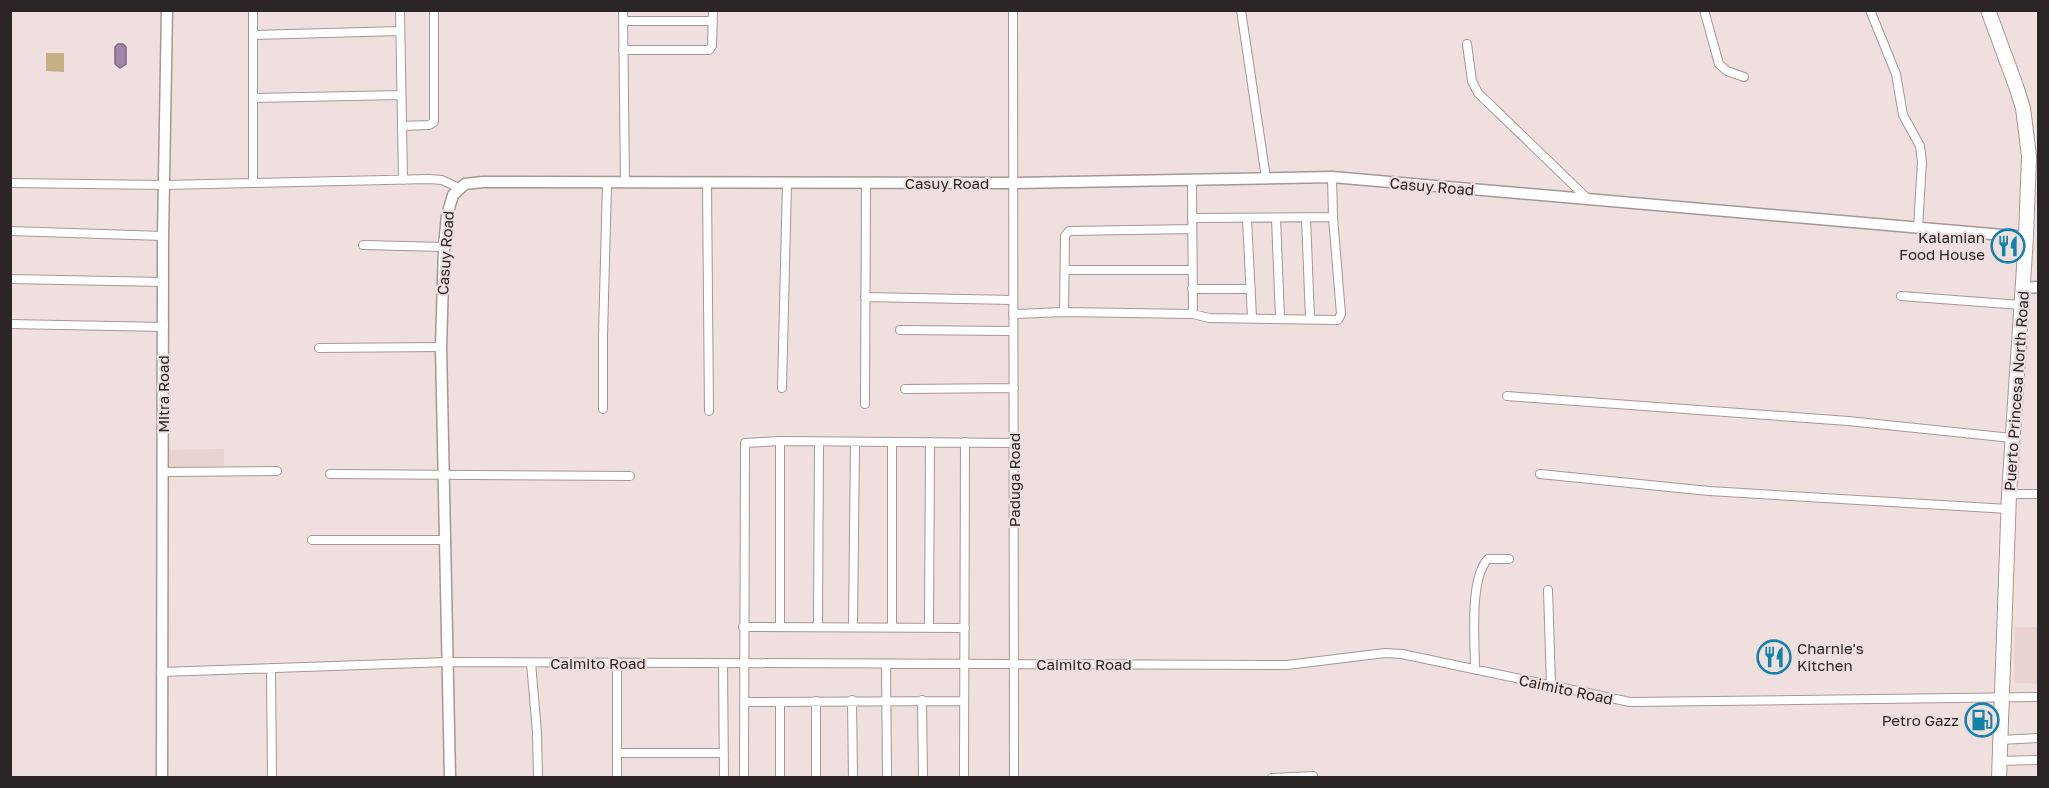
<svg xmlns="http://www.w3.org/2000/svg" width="2049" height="788" viewBox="0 0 2049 788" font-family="'Golos Text',sans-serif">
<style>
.built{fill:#ead2d0}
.green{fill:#c5b085}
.water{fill:#a484a9;stroke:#806881;stroke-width:1.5}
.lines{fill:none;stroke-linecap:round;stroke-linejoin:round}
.minor-casing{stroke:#a59796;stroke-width:10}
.tertiary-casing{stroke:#a59796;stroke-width:13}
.primary-casing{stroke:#a59796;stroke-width:16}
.minor{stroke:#fff;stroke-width:8}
.tertiary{stroke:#fff;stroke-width:10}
.primary{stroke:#fff;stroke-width:14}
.labels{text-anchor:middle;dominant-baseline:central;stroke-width:4.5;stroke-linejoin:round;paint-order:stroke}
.street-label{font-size:15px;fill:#2b2525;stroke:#efdfde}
.poi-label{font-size:15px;fill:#2b2525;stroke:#efdfde;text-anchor:end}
</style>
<rect width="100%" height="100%" fill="#efdfde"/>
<path class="built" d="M224,449v20l-55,1v-20z
M2015,627h23v57l-24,-1z"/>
<path class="green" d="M46,53h18v19l-18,-1z"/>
<path class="water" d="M118,44h5l3,3v17l-6,4 -5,-4v-17z"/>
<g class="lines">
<defs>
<path id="minor" d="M253,10v173l176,-4 13,1 17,8
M400,10l3,170
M623,10l2,173
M1013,10l1,768
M1241,10l25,168
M1704,10l15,54 8,7 17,6
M1870,10l26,64 7,41 17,31 2,16 -4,66
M623,21h90
M253,35l147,-4
M1467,44l5,37 6,12 110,106
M623,50h86l3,-4 1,-36
M253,98l148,-3
M402,126l27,-1 5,-3v-112
M1192,179l1,135
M10,183l154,2 89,-2
M707,184l2,227
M1192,218l141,-1
M1276,218l4,100
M1306,218l4,100
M1247,219l5,99
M10,231l153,5
M363,245l81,2
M1065,270h127
M10,279l154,3
M1192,289h59
M1901,296l120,9
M865,297l148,3
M1064,312l1,-76 4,-5 123,-2
M1013,314l51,-2 129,2 16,4 129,2 3,-6 -8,-97 -1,-40
M10,324l154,3
M900,330l113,1
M319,348l122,-1
M782,388l5,-205
M905,389l109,-1
M1507,396l341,25 164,17
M865,404l1,-221
M603,409v-73l4,-153
M163,472l114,-1
M330,474l300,2
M1540,474l169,17 299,18
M2009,494h29
M312,540h134
M1548,590l3,95
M743,627l222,1
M780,627v-186
M818,627l1,-185
M853,627l2,-185
M892,627v-185
M929,627l1,-185
M531,663l6,69 1,46
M723,663l1,115
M886,664l1,114
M271,668l1,110
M1475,669c0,-27 -6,-91 13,-110h21
M161,672l287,-10 839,3 98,-12 17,1 228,48 408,-5
M852,700l1,78
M922,700l1,78
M816,701v77
M744,702l220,-1
M780,702v76
M2000,740l38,-2
M617,753h107
M2000,761l38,-1
M617,778v-116
M744,778l1,-335 35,-2 235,2
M964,778l1,-336
M1272,778l41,-2"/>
<path id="tertiary" d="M2022,288l16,-1
M162,778l1,-542 4,-226
M450,778l-9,-431 3,-100 3,-32 6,-20 12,-11 18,-2 531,1 318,-6 694,60"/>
<path id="primary" d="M1988,10l28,76 7,22 6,48 -3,81 -17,257 -10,284"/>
</defs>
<use href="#minor" class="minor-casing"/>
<use href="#tertiary" class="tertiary-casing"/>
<use href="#primary" class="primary-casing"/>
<use href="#minor" class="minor"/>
<use href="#tertiary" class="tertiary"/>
<use href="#primary" class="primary"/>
</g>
<defs>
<symbol id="restaurant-ring" viewBox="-11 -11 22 22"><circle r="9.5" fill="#efdfde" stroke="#1282a9" stroke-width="1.5"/><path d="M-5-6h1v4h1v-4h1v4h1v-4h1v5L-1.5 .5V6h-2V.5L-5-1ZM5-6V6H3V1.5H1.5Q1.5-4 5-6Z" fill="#1282a9"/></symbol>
<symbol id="fuel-ring" viewBox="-11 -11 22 22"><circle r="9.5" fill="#efdfde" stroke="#1282a9" stroke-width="1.5"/><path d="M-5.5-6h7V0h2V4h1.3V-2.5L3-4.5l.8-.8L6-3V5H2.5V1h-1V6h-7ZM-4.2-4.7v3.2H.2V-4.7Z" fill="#1282a9"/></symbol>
</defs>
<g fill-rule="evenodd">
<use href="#restaurant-ring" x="1989" y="227" width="38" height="38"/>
<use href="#restaurant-ring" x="1755" y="638" width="38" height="38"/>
<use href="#fuel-ring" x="1963" y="701" width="38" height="38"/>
</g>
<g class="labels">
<g class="street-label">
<text x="947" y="183">Casuy Road</text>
<text transform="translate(1432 186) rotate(5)">Casuy Road</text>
<text transform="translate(445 253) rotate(-86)">Casuy Road</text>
<text transform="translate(2016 391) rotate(-86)">Puerto Princesa North Road</text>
<text transform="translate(163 394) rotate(-90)">Mitra Road</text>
<text transform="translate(1014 480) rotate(-90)">Paduga Road</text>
<text x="598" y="663">Caimito Road</text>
<text x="1084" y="664">Caimito Road</text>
<text transform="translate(1566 689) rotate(12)">Caimito Road</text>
</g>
<g class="poi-label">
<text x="1985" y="237">Kalamian<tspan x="1985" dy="17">Food House</tspan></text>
<text x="1797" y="648" text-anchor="start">Charnie's<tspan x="1797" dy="17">Kitchen</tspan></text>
<text x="1959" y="720">Petro Gazz</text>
</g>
</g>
<rect width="2049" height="788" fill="none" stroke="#2b2525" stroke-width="24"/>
</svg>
